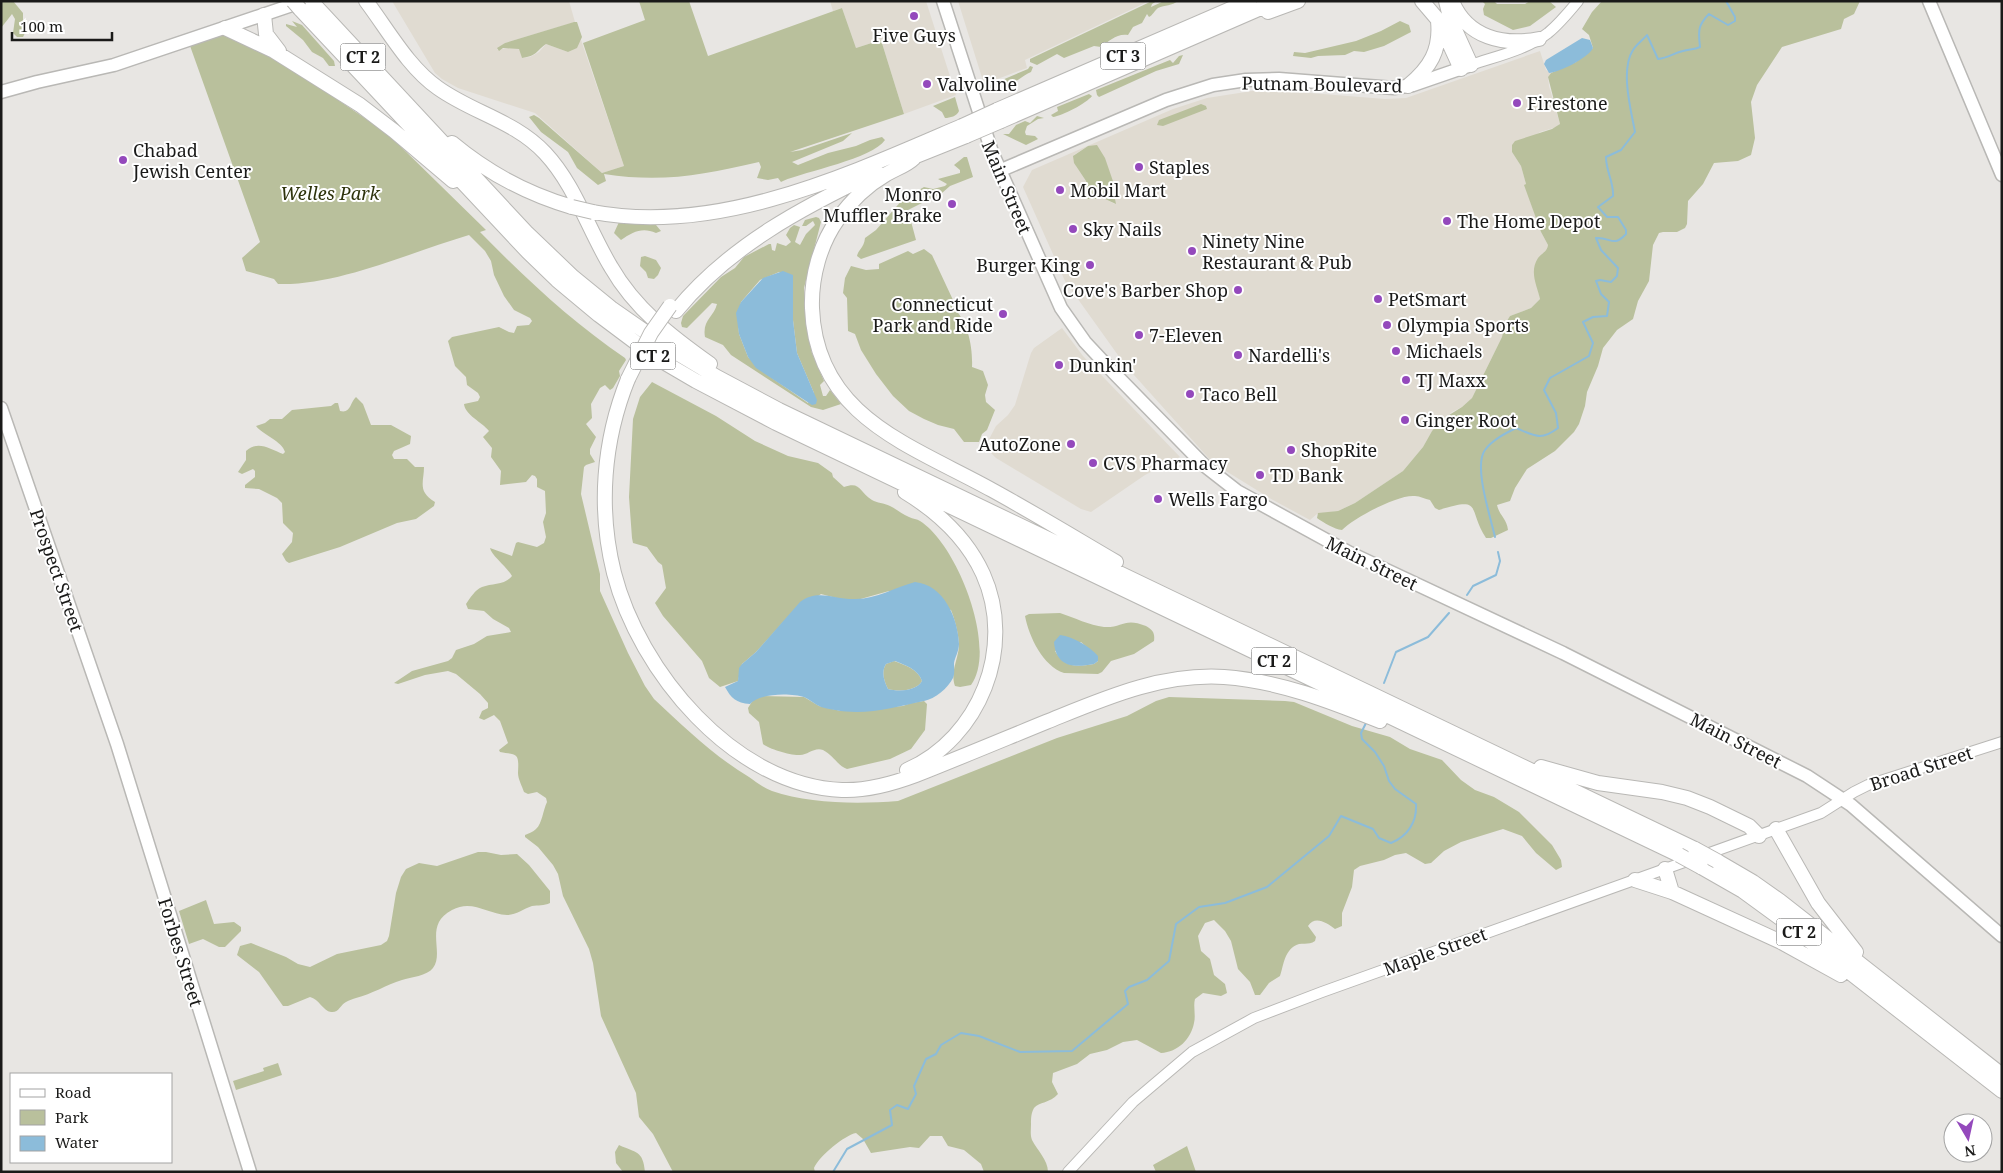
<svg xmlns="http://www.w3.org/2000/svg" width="2003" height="1173" viewBox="0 0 2003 1173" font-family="'Noto Serif',serif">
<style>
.built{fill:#e0dbd1;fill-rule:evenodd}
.green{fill:#b9c09c;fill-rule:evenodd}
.water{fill:#8cbcda;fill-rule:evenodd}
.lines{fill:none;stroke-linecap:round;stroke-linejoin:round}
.stream{stroke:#8cbcda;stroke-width:2}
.minor-casing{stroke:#b9b8b5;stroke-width:12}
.major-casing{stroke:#b9b8b5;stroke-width:15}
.highway-casing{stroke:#b9b8b5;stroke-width:16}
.minor{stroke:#fff;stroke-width:10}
.major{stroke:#fff;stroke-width:12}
.highway{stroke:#fff;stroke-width:14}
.highway-bridge-casing{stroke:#b9b8b5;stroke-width:16;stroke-linecap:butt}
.highway-bridge{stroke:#fff;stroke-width:14}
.poi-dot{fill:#9449bc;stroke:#fff;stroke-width:2}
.labels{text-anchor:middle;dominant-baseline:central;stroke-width:4;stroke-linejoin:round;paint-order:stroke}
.shield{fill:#fff;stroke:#5f5f5e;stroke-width:1}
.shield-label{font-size:16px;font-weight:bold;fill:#1a1a19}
.poi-label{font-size:18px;fill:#1a1a19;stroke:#fff;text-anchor:start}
.street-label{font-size:18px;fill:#1a1a19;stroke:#fff}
.park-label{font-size:18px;font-style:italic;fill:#2e330c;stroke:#fff}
</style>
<rect width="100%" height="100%" fill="#e8e6e3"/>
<path class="built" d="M392,1h177l6,21 -70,21 -8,7 18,-3 5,3 2,8 8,-1 9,-5 7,-8 22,8 4,-2 9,-10 43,126 -22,7 -67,-60 -77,-25 -16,-9 -7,-6z
M830,1h96l30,94 -52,19 -23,-74 -25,8 -14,-40 -9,3z
M958,1h191l-124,59 2,8 -43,16z
M1540,51l6,19 5,3 -3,4 1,9 11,38 -3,3 -17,5 -28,20 9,14 5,18 -1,2 16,46 7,13 -1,5 -9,9v31l2,9 -9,9 -21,8 -5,8 -3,13 -30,61 -10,9 -10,5 -20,19 -9,16 -20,24 -48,32 -17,8 -21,3 -7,6 -37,-20 -60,-37 -88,-98 -60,-84 -42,-94 9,-17 141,-61 34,-11 45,-7 21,-1 112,9 21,-1zM1088,146l28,45 -2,2 1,11 -10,-5 -24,-1 7,-5 -2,-12 -10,-15 -2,-11z
M1062,328l21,28 97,101 -35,18 -54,37 -10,-3 -85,-51 -7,-7 -2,-8 9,-17 12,-11 7,-10 16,-52 3,-5z"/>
<path class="green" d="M1,1h12l10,12v11l2,9 -2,4h-6l-4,-4 2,-14 -3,-5 -11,14z
M639,1h50l19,55 134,-48 14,40 25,-8 23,74 -114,38 12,-2 50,-17 -9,8 -51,21 6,3 30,-12 28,-7 14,-6 12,-3 3,3c-13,19 -79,31 -102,41l-2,1 -3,-4 -10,2 -11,-2 4,-11 -2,-5c-56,13 -97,21 -155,12l2,7 -8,4 -21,-17 -9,-16 -27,-20 -12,-15 5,-2 5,3 63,55 22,-7 -41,-123 62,-23z
M1152,1h5l-5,3 -1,3 13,-6h14c-6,5 -13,4 -20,7 -4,3 -5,7 -9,9l-2,-3 -5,9 -9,4 -5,8c-11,-2 -19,6 -27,12l-7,-1 -30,12 -7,-4 -20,11 -7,-3v-3z
M1482,1h12l3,3h28l5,-3h19l7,6 -26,19 -17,4 -29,-15 -1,-6 2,-5z
M1602,1h258l-6,13 -10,5 -3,10 -59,18 -25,38 -6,17 4,36 -4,17 -13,6 -24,2 -11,21 -15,17 -1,23 -2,4 -8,4h-14l-4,1 -6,12 -4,36 -11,20 -5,18 -16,11 -14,18 -5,18 -11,26 -2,14 -6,18 -5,8 -19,19 -28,18 -12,19 -5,13 -13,4c2,10 10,14 11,25l-17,8h-5c-19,-29 -2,-42 -47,-28l-4,-2 -5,-8c-5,-1 -10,-4 -15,-4 -17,-2 -61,22 -73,34 -8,-1 -18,-7 -25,-12l1,-5 20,-2 17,-8 48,-32 20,-24 9,-16 9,-11 21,-13 10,-9 30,-61 3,-13 5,-8 21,-8 9,-9c-3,-14 -11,-27 -2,-41 4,-5 9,-6 10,-13l-7,-13 -17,-47 2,-1 -5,-18 -9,-14v-7l3,-4 37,-12 8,-5 -12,-47 3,-4 25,-11 17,-14 -4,-13 -7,-6 10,-17z
M292,21l10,4 32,36 1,5h-6l-6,-8 -11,-6 -9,-12 -17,-14v-2l11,3z
M1400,21l9,4 2,7 -27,14 -20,6 -10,-1 -9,4 -27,1 -7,2 -18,-2 1,-4 11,1 51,-12 25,-10z
M574,22h3l5,15 -5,11 -9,4 -22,-8c-10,7 -9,12 -24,14l-3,-9 -16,-1 -4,3 -2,-3 8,-5z
M225,31l26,10 121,82 21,16 93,91 -6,2c45,46 92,90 145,126l1,2 -7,11 1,5 -7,12 -3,2 -5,-5 -5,3 -9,16 1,14 -6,6 10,13 -6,12v5l5,8 -9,3 -2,2 -3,27 19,80v17l28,62 17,33 9,13c30,28 60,57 95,78 7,5 15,11 23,14 37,13 87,13 126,10l159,-63 70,-22 29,-15 13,-4 116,4 9,1 58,24 38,11 20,12 32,11 19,20 14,10 19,7 25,15 33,33 9,15 1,7 -6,3 -20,-17 -14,-17 -19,-7 -42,13 -17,9 -13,12 -6,1 -19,-11 -11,2 -11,5 -24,6 -6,4 -2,17 -10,26v13l-7,3c-8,-6 -20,-14 -27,-3l8,11 -1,4c-5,4 -10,2 -16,3 -15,5 -15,21 -19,32l-11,7 -9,12h-5l-5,-13 -12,-13 -7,-28 -6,-10 -11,-11 -9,3 -7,13 3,15 9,8 4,16 11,9 2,9 -6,3 -18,-3 -8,6c-2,7 1,16 -1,24 -3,16 -16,29 -33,30l-24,-13 -14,2 -16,8 -17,4 -13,10 -24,9 -1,9 6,12c-8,9 -19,8 -24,14 -3,5 -3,11 -3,16 0,5 -1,11 1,16 5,10 16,20 16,32h-64l-3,-8 -17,-14 -16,-4 -6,-10h-12l-11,12 -9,-1 -39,6 -8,-14 -7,-6c-11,2 -37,23 -42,35l1,4h-142l-20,-38 -14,-17 -3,-24 -35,-77 -8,-53 -4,-14 -26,-53 -5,-22 -5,-9 -15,-18 -13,-10v-2c4,-2 8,-3 11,-6 6,-5 7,-19 11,-27l-1,-4 -9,-6 -9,2 -4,-2c-2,-6 -6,-13 -6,-19 1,-20 0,-18 -18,-21l-1,-2 9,-7 -8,-22 -6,-6 -10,5 -5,-2 3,-7 6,-3v-5l-8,-9 -24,-20 -8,-3 -23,4 -27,9 -4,-1 18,-12 36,-10 4,-3 4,-8 18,-6 13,-8 24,-4 -2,-4 -16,-9 -9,-8 -16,-2 -2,-5c4,-6 9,-14 16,-17 10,-4 23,-2 30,-11 -5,-9 -21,-21 -22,-28l22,8 4,-13 2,-1 19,5 7,-4 2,-6 -3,-15 3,-9 -1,-22 -8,-4v-8l-2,-3 -3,-1 -6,7 -26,3 1,-14 -10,-14 1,-9 -9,-11 6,-6c-7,-9 -24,-16 -25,-27l14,-3 2,-4 -2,-4 -11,-8 -1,-8 -11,-11 -7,-25 4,-4 47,-10 10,5 5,1 3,-7 12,-1 3,-4 -2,-3 -16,-8 -10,-14 -10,-21 -3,-14 -6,-10 -16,-16c-58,17 -131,51 -191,49l-4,-5 -28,-8 -4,-13 18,-16 -71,-199z
M1183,55l-4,9 -23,7 -57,26 -2,-2 -1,-5 74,-30 3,3 6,-7z
M1030,66l3,1 -2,5c-7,3 -21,13 -26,19l-8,-4 -3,6 -6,-1v-6l40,-17z
M1089,94l3,2c-5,7 -30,20 -39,21l-2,-2 7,-4 -1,-4z
M955,97l4,14c-2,5 -9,7 -14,7l-3,-6 -9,-6z
M1201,104l5,2 1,3 -44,17 -6,-1 2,-5z
M1037,116l7,2 -6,1 -11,7 -2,6 1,3 9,1 3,3 -12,6 -23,-11h6l7,-9 9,-4 5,2z
M1097,145l8,13 11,32 -2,4 2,10 -11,-5h-23l-2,-1 8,-5 -2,-12 -12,-18 -1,-7 15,-10z
M964,157h3l6,20 -23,9 -8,7 -34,17 8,30 -55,19 -4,-3c1,-6 7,-8 8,-18l11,-8 27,-31 21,-12 9,2 12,-3 2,-2 -9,-5 22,-6v-3l-6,-5z
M816,217l3,1 2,4 -17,66 3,43 5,22 12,28 -4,4 3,11h3l4,-6 11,14 -18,6 -12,-3 -80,-52 -8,-10 -18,-8c-3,-17 9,-20 12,-33l-5,-1 -25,25 -5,-1 -1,-4 2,-7 38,-39 14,-9 9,-11 25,-13h2l1,6 3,1 2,-8 9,3 5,-4 -5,-7 4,-7 4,-3 6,2 -5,15 5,3 6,-11 9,-9 -2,-4 -7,5h-4l3,-6zM779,272l14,6v42l4,33 17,40 -6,10 -39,-27 -21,-19 -9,-23 -1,-12 3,-20 19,-22z
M619,222l37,3 5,6 -5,2c-14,-6 -23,-1 -35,7l-7,-7z
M924,249l8,6 21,45 -1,7c16,12 21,41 20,60l11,4 5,14 -3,10 1,7 9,8 -8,20 -5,4 -3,8h-15l-10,-13 -16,-4 -14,-6 -15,-8 -16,-15 -17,-22 -15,-24 -6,-16 -7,-3 -1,-33 -4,-5 2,-15 6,-12 15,4 13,-1v-5l29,-13 5,3z
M645,256l11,4 5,8 -3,7 -4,4 -6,-1 -2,-6 -6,-6 1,-9z
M652,382l64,34 39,25 33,15 30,7 14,10 1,4 11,10c17,-6 15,5 28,13 5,3 12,3 18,6 6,3 12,8 19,11 4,2 8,2 11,4 37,23 78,127 51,164l-11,2 -5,-1c-5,-14 3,-26 4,-40 0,-11 -4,-26 -8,-36l-62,-19 -32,9 -17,-1 -19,-5 -36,26 -29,32 -14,12 -4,17 -18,6 -11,-9 -7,-17 -39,-45 -8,-13 11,-15 -4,-23 -4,-3 -11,-15 -14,-4 -1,-5 -3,-41 4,-78 7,-22z
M356,397l7,7 8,21h20l20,11 -1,8 -16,7 -2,4 2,4h13l8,8h9c0,15 -7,24 11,35l-1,4 -18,13 -19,4 -57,24 -51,16 -3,-2 -4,-7 10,-12 1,-9 -10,-10 -1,-20 -5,-5 -18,-9 -14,-1v-3l10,-8v-6l-2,-2 -11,5 -4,-2 8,-12v-9c12,-11 24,-2 37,3l2,-2c-3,-11 -22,-17 -29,-26l9,-3 5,-4h12l10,-9 39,-4 4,-3h3l2,8c11,3 10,-9 16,-14z
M1060,613c15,5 29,12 44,14 19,1 20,-10 42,-1 7,4 9,7 8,15l-20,13 -23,7 -9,11 -4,2 -34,-1c-21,-7 -35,-36 -39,-57l4,-2zM1081,642l17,15v4l-4,3c-18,3 -29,4 -39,-13z
M894,661c11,4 24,8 28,20 -6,10 -23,11 -34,8 -4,-8 -7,-17 -2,-25z
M761,696l43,1 15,9 22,5 62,-5 8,-3 13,-2 3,3 -2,26 -14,19 -21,10 -43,10c-9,-3 -14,-14 -24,-19 -9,-3 -15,5 -23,5 -8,1 -31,-6 -37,-11l-4,-22 -10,-9 -1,-5 5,-8z
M478,852h8l15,3 16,-1 12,11 21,26v12c-6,3 -12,2 -18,3 -9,3 -16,9 -25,9 -20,-1 -35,-16 -55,-5 -29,15 -7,42 -19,58 -6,8 -22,9 -31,12 -16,5 -30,14 -46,18 -3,1 -7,2 -10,4 -6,3 -7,11 -15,10 -8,-1 -12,-13 -21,-15l-22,9h-5l-24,-34 -22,-17 3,-9 11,-3 35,14 12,7 12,3 27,-13 44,-9 6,-4 2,-5 7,-43 5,-16 5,-8 13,-6 18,3z
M206,900l8,24 20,-2 7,5v4l-16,16h-6l-16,-8 -14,5 -10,-33z
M278,1063l4,12 -46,15 -3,-9 31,-10 -1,-3z
M619,1145c17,8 24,5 26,27h-22l-7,-9 -1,-11z
M1187,1146l9,26h-40l-3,-7z"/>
<path class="water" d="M1582,38l8,2 3,8c-5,10 -33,24 -44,25l-5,-9 2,-4z
M783,271l10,4v45l4,33 20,47 -1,4 -4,1 -56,-37 -8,-11 -9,-23 -3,-21 5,-11 22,-24z
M915,582c29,3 43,36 44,62 0,7 -4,13 -5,19 0,4 1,11 -1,15 -5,10 -18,21 -29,23 -29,6 -58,15 -89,9 -6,-1 -13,-2 -18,-5 -5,-3 -8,-6 -13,-8 -13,-4 -45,-4 -54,7 -14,-1 -19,-6 -25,-17l13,-6 1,-13 3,-4 14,-12 44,-50c18,-14 35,-2 56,-3 20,0 40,-12 59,-17zM895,661c10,4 23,8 27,20 -6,10 -23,11 -34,8 -4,-8 -7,-17 -2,-25z
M1060,635c14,2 29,11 38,21v5l-4,3c-21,4 -38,3 -40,-22z"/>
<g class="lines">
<path class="stream" d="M1495,537c-4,-19 -22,-71 -10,-87 7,-10 21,-17 31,-22 19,8 25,13 42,0l-2,-15 -12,-23 6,-12 39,-22 4,-13 -10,-21 10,-5 14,-1 2,-14 -8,-8 -5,-13 4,-1 11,2 6,-6 1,-8 -17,-18 -5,-12c15,-1 17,10 30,-4v-4l-8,-13h-11l-9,-10 15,-11c1,-14 -7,-24 -7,-39l15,-7 14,-18c-4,-22 -15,-62 -2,-82 4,-6 10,-10 14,-15l11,24c10,-1 16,-6 25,-8 6,-2 11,-1 17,-4 -2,-16 -2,-22 9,-33l19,11 7,-4v-4l-9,-16
M1467,595l6,-9 23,-11 4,-14 -2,-9
M1384,683l12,-31 32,-15 21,-24
M833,1172l14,-23 45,-24 -2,-15 7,-5 11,4 8,-15 -2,-8 12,-27 10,-5 5,-9 20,-12 18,3 41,16 52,-1 56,-47 -3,-13 4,-4 18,-7 22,-19 7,-37 23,-17 26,-4 42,-16 62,-51 12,-20 32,13 6,9 12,5c17,-7 26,-21 25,-39l-21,-15 -6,-8 -5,-15 -9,-14 -13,-13 -1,-6 6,-12"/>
<defs>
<path id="minor" d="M1471,65c26,-9 55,-15 77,-32 11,-9 21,-21 30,-32
M1068,1172l65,-70 59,-50 62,-34 68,-26 499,-179 33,-21 14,-7 134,-43"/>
<path id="major" d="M943,1l49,151 69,156 24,34 28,30 92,94 32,25 113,62 213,100 244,123 44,29 151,131
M1929,1l73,174
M1,92l36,-10 77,-17 190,-64
M999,171l167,-71 47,-15 33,-5 33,-1 115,9 19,-3 58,-20
M1,408l116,336 133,428"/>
<path id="highway" d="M311,1l215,231 47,45 38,31 56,39 50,30 62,33 916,439
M366,1c22,29 42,66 72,87 35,25 77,33 107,65 30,32 43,76 66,114 24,42 61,70 99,97
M1422,1l17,20 22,48
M1446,1l5,20 20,44
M1452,1c15,37 52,45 87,38
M300,9l228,243 29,28 42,35 56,42 41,24 80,42 903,432
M1268,12l30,-11
M264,15l2,19 13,17
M225,28l49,23 86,54 34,26 59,50
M1408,86c22,-18 33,-36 30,-65
M997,110l252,-109
M1001,121l276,-120
M452,143c36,30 75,51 120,64
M914,158c-8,8 -20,11 -29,17 -19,11 -34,26 -47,44 -18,25 -27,58 -26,89 4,109 99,137 180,182 42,23 83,48 124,72
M906,160l60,-24
M593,212c125,24 257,-38 369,-86
M676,311c53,-65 127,-104 201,-139
M628,379c-25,62 -30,130 -14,194 25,98 120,213 228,217 26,1 50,-6 74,-15 43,-17 86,-35 130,-53 57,-23 114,-49 178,-45 55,4 106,24 156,44
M905,492c33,20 62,47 78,82 33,73 -3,164 -76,196
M1541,767l57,16 64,9 25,6 23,9 39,19 10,10
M1776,829l42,74 38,49
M1717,861l36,21 27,19 222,174
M1701,867l42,24 37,27 222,173
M1665,869l7,23
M1635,880l37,12 109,50 60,33"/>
</defs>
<use href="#minor" class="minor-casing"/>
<use href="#major" class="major-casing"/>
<use href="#highway" class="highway-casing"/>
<use href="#minor" class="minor"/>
<use href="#major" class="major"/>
<use href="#highway" class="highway"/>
<defs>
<path id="highway-bridge" d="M293,1l7,8
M962,126l35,-16
M966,136l35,-15
M572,207l21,5
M628,379l23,-46 19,-27
M1695,849l22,12
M1679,855l22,12"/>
</defs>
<use href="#highway-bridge" class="highway-bridge-casing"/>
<use href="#highway-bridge" class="highway-bridge"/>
</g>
<g class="poi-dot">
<circle cx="914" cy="16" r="5"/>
<circle cx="927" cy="84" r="5"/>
<circle cx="1517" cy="103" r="5"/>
<circle cx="123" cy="160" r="5"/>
<circle cx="1139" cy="167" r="5"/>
<circle cx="1060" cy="190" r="5"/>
<circle cx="952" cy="204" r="5"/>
<circle cx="1447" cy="221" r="5"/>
<circle cx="1073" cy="229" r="5"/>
<circle cx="1192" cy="251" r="5"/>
<circle cx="1090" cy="265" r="5"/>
<circle cx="1238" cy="290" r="5"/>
<circle cx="1378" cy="299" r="5"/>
<circle cx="1003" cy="314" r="5"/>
<circle cx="1387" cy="325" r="5"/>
<circle cx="1139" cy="335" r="5"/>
<circle cx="1396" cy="351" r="5"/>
<circle cx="1238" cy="355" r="5"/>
<circle cx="1059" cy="365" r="5"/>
<circle cx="1406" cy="380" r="5"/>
<circle cx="1190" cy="394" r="5"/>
<circle cx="1405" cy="420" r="5"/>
<circle cx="1071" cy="444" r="5"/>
<circle cx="1291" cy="450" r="5"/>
<circle cx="1093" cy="463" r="5"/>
<circle cx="1260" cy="475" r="5"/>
<circle cx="1158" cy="499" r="5"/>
</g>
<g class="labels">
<g class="shield">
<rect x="1100.5" y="42.5" width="45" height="27" rx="4"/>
<rect x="340.5" y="43.5" width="45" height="27" rx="4"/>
<rect x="630.5" y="342.5" width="45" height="27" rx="4"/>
<rect x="1251.5" y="647.5" width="45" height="27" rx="4"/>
<rect x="1776.5" y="918.5" width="45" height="27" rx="4"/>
</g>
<g class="shield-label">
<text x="1123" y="56">CT 3</text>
<text x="363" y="57">CT 2</text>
<text x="653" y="356">CT 2</text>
<text x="1274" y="661">CT 2</text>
<text x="1799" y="932">CT 2</text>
</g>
<g class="poi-label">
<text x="914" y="35" text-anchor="middle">Five Guys</text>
<text x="937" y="84">Valvoline</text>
<text x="1527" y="103">Firestone</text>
<text x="133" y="150">Chabad<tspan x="133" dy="21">Jewish Center</tspan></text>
<text x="1149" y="167">Staples</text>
<text x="1070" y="190">Mobil Mart</text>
<text x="942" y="194" text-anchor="end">Monro<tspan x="942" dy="21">Muffler Brake</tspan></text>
<text x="1457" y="221">The Home Depot</text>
<text x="1083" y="229">Sky Nails</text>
<text x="1202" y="241">Ninety Nine<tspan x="1202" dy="21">Restaurant &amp; Pub</tspan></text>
<text x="1080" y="265" text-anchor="end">Burger King</text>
<text x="1228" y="290" text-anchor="end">Cove's Barber Shop</text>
<text x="1388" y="299">PetSmart</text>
<text x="993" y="304" text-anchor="end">Connecticut<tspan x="993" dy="21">Park and Ride</tspan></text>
<text x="1397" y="325">Olympia Sports</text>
<text x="1149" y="335">7-Eleven</text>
<text x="1406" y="351">Michaels</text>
<text x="1248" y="355">Nardelli's</text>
<text x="1069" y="365">Dunkin'</text>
<text x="1416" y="380">TJ Maxx</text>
<text x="1200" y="394">Taco Bell</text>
<text x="1415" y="420">Ginger Root</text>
<text x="1061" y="444" text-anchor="end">AutoZone</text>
<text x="1301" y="450">ShopRite</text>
<text x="1103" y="463">CVS Pharmacy</text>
<text x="1270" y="475">TD Bank</text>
<text x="1168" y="499">Wells Fargo</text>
</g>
<g class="street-label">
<text transform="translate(1322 84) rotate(1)">Putnam Boulevard</text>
<text transform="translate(1007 187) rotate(67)">Main Street</text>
<text transform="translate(1372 563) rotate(26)">Main Street</text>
<text transform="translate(57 570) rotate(71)">Prospect Street</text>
<text transform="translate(1736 740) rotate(27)">Main Street</text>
<text transform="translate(1921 768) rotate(-18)">Broad Street</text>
<text transform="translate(1435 951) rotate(-20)">Maple Street</text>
<text transform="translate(181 952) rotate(73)">Forbes Street</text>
</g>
<g class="park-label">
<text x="330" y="193">Welles Park</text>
</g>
</g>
<rect width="2003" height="1173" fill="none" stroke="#1a1a19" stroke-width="5"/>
<rect x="10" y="1073" width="162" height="90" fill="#ffffff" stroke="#a3a3a3"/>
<rect x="20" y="1089" width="25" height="8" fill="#ffffff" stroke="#a3a3a3"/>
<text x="55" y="1098" font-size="15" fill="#1a1a19">Road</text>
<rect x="20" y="1110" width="25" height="15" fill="#b9c09c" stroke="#a3a3a3"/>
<text x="55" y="1123" font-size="15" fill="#1a1a19">Park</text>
<rect x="20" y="1136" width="25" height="15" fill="#8cbcda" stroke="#a3a3a3"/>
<text x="55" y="1148" font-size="15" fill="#1a1a19">Water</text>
<g transform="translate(1968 1138) rotate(171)"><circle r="24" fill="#ffffff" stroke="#a3a3a3"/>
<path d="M0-4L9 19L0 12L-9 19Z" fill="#9449bc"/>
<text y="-8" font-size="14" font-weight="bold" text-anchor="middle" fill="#1a1a19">N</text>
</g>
<path d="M12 32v8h100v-8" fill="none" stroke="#1a1a19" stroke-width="2.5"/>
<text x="20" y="32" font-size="15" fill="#1a1a19" stroke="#ffffff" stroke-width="4" paint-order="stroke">100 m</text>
</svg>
